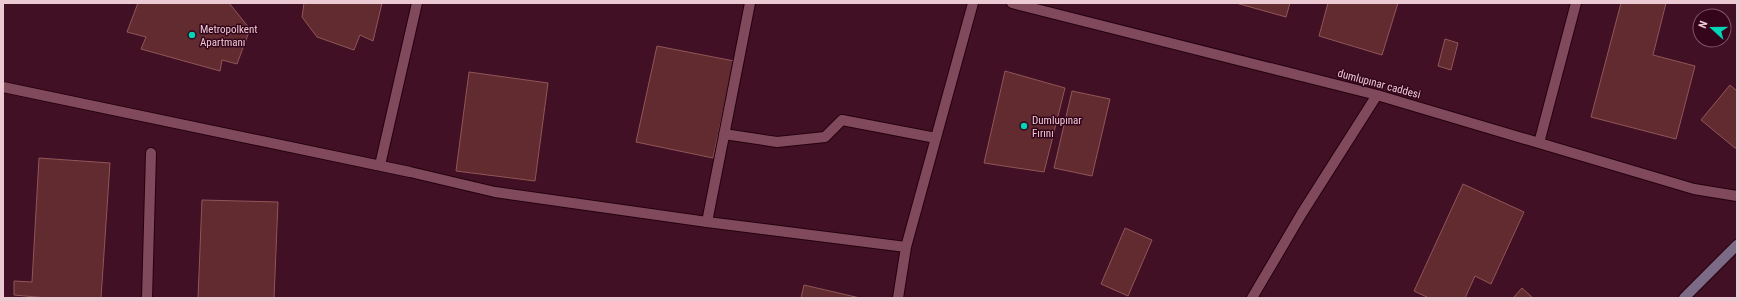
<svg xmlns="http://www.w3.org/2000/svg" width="1740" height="301" viewBox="0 0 1740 301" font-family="'Roboto Condensed',sans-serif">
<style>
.building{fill:#612b2f;stroke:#915658}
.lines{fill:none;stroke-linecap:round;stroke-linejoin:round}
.lane-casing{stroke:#25000e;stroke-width:12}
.street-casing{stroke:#25000e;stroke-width:12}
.secondary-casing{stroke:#25000e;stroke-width:12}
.lane{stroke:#80495c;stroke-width:10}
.street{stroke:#80495c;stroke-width:10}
.secondary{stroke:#7c6b86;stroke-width:10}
.poi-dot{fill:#00d5b7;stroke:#35051b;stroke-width:1.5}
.labels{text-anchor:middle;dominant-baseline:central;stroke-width:3;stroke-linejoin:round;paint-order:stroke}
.poi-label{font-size:11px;fill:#ebcad4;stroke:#35051b;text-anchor:start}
.street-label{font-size:11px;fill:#ebcad4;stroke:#35051b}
</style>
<rect width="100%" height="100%" fill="#411025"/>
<path class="building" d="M138,3h91l21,26 -13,35 -15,-4 -2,11 -79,-22 5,-12 -19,-5z
M304,3h78l-9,38 -13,-6 -6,15 -37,-13 -15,-20z
M1236,3h54l-4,14z
M1328,3h70l-16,52 -63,-19z
M1621,3h45l-13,52 42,11 -19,73 -85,-22z
M1445,39l13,4 -7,27 -13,-4z
M657,46l77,15 -21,97 -77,-16z
M1005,71l60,17 -21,84 -60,-9z
M469,72l79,11 -13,98 -79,-10z
M1730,85l7,6v57h-2l-34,-28z
M1072,91l38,8 -18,77 -38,-8z
M39,158l71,5 -9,135h-54l-33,-3v-14l18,1z
M1463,184l61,28 -33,72 -16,-8 -10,22h-36l-15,-7z
M202,200l76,2 -4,96h-76z
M1125,228l27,12 -24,56 -27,-12z
M804,285l56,13h-59z
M1522,288l11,10h-20z"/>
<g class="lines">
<defs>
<path id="lane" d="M147,298l4,-145"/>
<path id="street" d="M1012,3l365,92 317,94 43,7
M3,87l407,85 85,20 212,30 199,25
M724,134l53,8 48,-5 17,-17 94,18
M1539,143l37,-140
M380,165l37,-162
M707,222l43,-219
M898,298l8,-51 67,-244
M1252,298l50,-85 75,-118"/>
<path id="secondary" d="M1684,298l53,-53"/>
</defs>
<use href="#lane" class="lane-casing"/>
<use href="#street" class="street-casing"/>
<use href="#secondary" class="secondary-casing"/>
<use href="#lane" class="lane"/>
<use href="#street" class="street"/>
<use href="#secondary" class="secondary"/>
</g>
<g class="poi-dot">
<circle cx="192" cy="35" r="4"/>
<circle cx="1024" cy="126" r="4"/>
</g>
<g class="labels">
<g class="poi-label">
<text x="200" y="29">Metropolkent<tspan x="200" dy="13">Apartmanı</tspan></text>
<text x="1032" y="120">Dumlupınar<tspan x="1032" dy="13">Fırını</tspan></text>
</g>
<g class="street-label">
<text transform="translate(1379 84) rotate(15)">dumlupınar caddesi</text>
</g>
</g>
<rect width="1740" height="301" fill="none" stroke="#ebcad4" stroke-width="8"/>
<g transform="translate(1712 28) rotate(291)"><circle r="19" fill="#35051b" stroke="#7e5465"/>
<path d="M0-3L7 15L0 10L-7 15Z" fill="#00d5b7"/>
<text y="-6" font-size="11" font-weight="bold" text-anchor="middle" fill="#ebcad4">N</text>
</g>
</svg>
